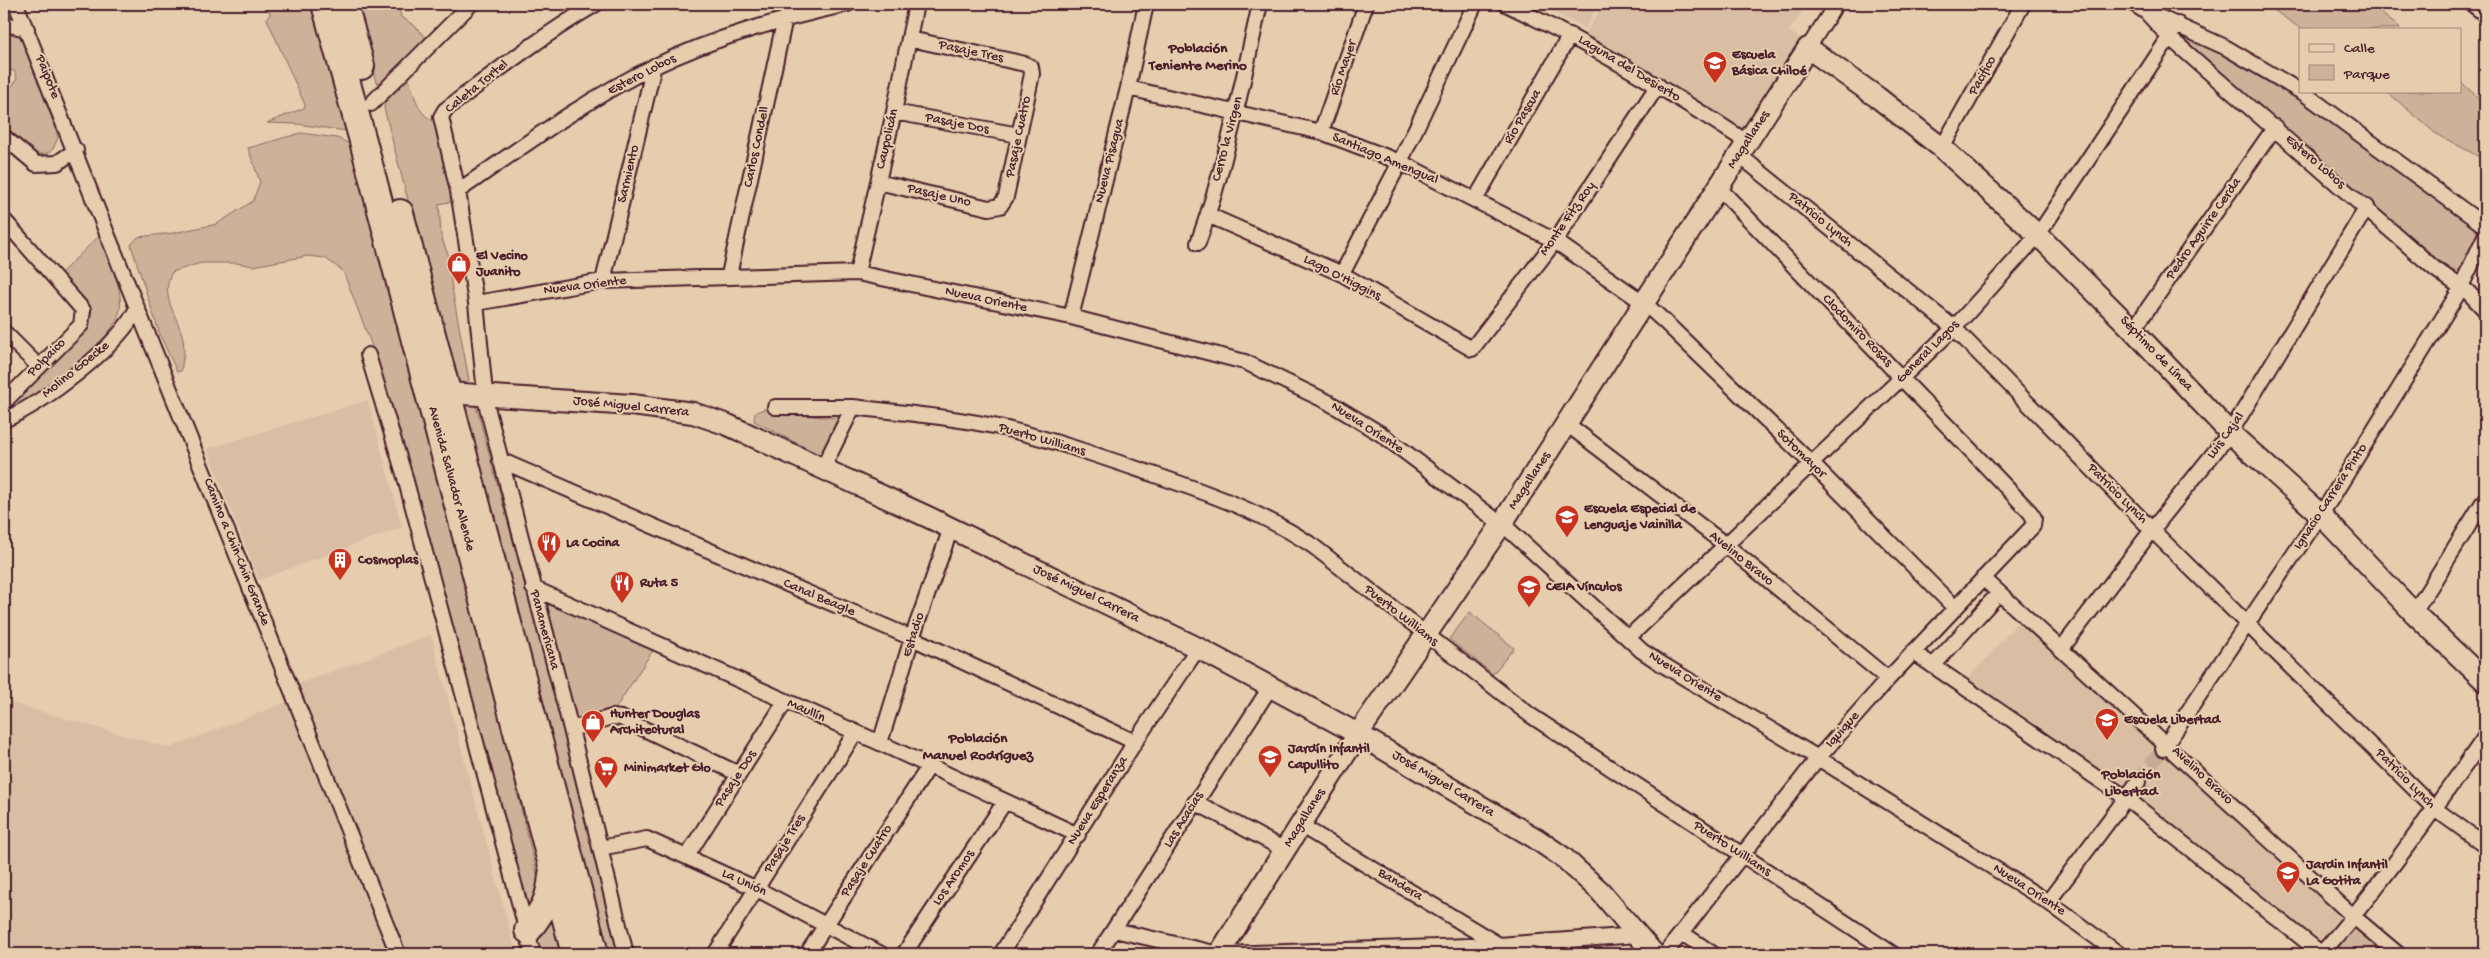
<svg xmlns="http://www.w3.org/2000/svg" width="2489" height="958" viewBox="0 0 2489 958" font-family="'Gochi Hand',sans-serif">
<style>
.built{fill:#d9bea3}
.green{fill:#cdb199;stroke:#8c6862}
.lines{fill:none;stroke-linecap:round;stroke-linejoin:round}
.street-tunnel{stroke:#c7aa94;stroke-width:14;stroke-dasharray:14 7;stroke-linecap:butt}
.street-casing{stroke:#4a1f2b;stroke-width:18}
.secondary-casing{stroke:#4a1f2b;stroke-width:24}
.highway-casing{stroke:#4a1f2b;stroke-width:30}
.street{stroke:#e6cdae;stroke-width:14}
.secondary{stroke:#e6cdae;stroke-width:20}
.highway{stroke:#e6cdae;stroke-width:26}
.labels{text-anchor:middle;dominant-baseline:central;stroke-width:4;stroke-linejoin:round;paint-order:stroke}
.street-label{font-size:14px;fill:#4a1f2b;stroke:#e6cdae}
.poi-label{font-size:14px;font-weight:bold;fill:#4a1f2b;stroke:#e6cdae;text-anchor:start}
.neighbourhood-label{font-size:15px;font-weight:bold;fill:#4a1f2b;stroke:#e6cdae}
</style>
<rect width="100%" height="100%" fill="#e6cdae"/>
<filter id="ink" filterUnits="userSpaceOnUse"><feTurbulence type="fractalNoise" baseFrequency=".02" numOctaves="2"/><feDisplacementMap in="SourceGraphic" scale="10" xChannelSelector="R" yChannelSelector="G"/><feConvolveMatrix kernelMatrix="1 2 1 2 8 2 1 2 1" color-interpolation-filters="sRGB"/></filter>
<g filter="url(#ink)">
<path class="built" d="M1555,4h44l-14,24 -34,-17z
M1603,4h204l-18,27 11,8 -58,90 -8,1 -150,-93z
M368,400l34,127 -143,53 -52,-131z
M2021,619l318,294v7l-16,22h-7l-185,-149 -165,-112z
M431,635l80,300 5,19h-112l-106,-270z
M4,701l165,47 118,-46 103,252h-386z"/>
<path class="green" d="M267,4h46l34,127 -50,-7 -30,-1 37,-15 1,-3 -38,-86 3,-5z
M354,4h42l3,7 -1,-7 3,13 14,9 11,12 -47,46 -3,-2z
M2265,4h105l31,25h-100z
M4,29l17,5 35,96 2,8 -6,13 -7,3h-8l-33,-29v-26l13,-20 -2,-7 -11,-5z
M2176,31l46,22 64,37 190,138 2,9 -15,32 -9,2 -5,-2 -255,-218 -19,-18z
M407,75c6,14 11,45 29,45l18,81 -15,3 2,31 5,15 10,19 -5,3v11l18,97 -8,5 -6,-4 -71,-273 2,-9z
M2460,81l25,23v56l-50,-27 -49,-42h74z
M301,133l36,5 15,7 148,561 5,37 37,151 -14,16 -108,-405 -48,-159 -29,-75 -18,-13 -17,-2 -55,10 -17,-3h-35l-29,9c-13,26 6,42 11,67 2,11 0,21 -2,32l-4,1 -17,-37 -29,-90 7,-8 35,-4 44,-9 36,-23 7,-19 -12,-34z
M99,236c8,21 24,49 21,73 -3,28 -68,78 -92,94 -7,5 -16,8 -24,11v-9l83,-85 -28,-45z
M475,402l89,326 57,226h-16l-141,-549z
M766,408l24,6 46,4 3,3 -17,33h-4l-64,-33 1,-8z
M550,605l103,45 -41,64 -37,8 -29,-115z
M1470,612l44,36 -21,26 -44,-35z
M551,909l14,45h-25l-5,-19z
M2357,927l36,27h-53l-1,-13 12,-13z"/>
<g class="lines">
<path class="street-tunnel" d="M2138,782l25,-33"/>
<defs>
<path id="street" d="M16,4l90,227 292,723
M596,4c-53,31 -102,69 -151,106l-4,7 17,74 18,112 10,100 85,326 55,225
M1506,4c84,40 163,87 241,138
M2134,4l12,8 24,26 265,231 33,23 17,18
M2472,4l13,10
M2150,13l75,34 75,44
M4,24l23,5
M1808,48l28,-44
M1128,88l193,44 79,30 155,79 89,62 20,18 148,143 143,144
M2301,91l184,135
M371,104l100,-100
M894,112l125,23
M1321,132l45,-128
M4,137l32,27 21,-1 19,-13
M1942,148l81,-144
M1739,155l215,173 198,202 283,279 50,36
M878,182l111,26 11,-2 6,-9 26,-123 -1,-7 -6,-3 -115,-25
M458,191c63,-43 126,-91 195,-124 62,-30 128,-48 195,-63
M1475,200l95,-165
M1208,215l134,59 130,75 83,-108 103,-156
M4,220l79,90 -2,15 -77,77
M1198,243c28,-77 44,-159 62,-239
M857,273l37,-161 22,-108
M1342,274l58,-112 75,-158
M729,275l56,-257
M603,281l51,-215
M476,303l127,-22 254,-8 214,44 174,45 83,40 53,32 127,95 134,122 18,12 158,95 230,144 71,52
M1071,317l57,-229 18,-84
M2133,330l142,-203
M4,332l34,34
M368,355l36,119 129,480
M775,407h78
M4,420c39,-17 115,-73 133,-112
M1567,424l160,122 161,133
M500,460l412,178 223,104
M823,468l30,-61c50,6 101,10 150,21 51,12 102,30 152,47 56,19 109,38 158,71l217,169 363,239
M1983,578l371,339 44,37
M533,588l347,155 198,92
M2414,613l71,-114
M1628,638l326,-310 84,-93 140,-211
M2062,648l90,-118 78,-97 137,-226
M1913,652l213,146 196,156
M1933,666l66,-73
M571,729l41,-12 9,1 118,56
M880,743l32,-105 39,-110
M2163,749l168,-250 126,-204 28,-59
M1195,802l90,48
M1300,825l199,120
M600,848l47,-9 110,50 124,65
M687,856l98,-154
M2048,902l90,-120
M1114,930l105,24
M1682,933l31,21
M715,954l140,-221
M807,954l121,-186
M904,954l100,-151
M1001,954l134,-212 63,-94
M1098,954l173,-268
M1222,954l277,-9 139,-10
M1665,954l153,-196 70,-79 145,-153 1,-8 -4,-6 -311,-324
M2321,954c60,-68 112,-143 164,-217"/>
<path id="secondary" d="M448,393l184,12 61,8 35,12 200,92 270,131 160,86 177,104 29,20 36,33 54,63
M1219,954l139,-220 143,-209 307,-477 69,49 65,51 96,87 95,95 97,103 91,82 93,98 71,68"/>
<path id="highway" d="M325,4l38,137 212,813
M344,4l17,62
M400,213l195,741
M528,930c15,-20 22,-29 24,-55"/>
</defs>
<use href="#street" class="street-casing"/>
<use href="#secondary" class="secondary-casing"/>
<use href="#highway" class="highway-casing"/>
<use href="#street" class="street"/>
<use href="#secondary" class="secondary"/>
<use href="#highway" class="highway"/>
</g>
</g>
<defs>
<symbol id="school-pin" viewBox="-11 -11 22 30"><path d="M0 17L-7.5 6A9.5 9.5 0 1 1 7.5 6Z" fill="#c8321e" stroke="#e6cdae"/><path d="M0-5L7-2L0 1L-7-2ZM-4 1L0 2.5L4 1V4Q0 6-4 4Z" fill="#fff"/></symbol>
<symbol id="shop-pin" viewBox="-11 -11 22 30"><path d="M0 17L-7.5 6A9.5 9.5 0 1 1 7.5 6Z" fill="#c8321e" stroke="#e6cdae"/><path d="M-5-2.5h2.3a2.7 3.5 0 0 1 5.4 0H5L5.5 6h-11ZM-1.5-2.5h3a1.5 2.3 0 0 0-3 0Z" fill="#fff"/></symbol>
<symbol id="restaurant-pin" viewBox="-11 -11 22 30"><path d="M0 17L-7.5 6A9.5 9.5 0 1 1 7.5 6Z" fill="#c8321e" stroke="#e6cdae"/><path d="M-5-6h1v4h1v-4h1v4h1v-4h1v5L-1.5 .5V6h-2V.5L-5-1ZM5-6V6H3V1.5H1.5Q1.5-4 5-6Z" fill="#fff"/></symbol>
<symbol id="building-pin" viewBox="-11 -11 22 30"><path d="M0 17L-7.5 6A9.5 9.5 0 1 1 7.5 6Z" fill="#c8321e" stroke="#e6cdae"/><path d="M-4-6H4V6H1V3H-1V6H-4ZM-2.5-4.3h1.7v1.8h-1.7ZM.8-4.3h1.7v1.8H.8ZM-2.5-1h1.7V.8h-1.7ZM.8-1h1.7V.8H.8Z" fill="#fff"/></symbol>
<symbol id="supermarket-pin" viewBox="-11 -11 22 30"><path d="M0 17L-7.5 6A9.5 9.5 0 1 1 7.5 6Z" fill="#c8321e" stroke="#e6cdae"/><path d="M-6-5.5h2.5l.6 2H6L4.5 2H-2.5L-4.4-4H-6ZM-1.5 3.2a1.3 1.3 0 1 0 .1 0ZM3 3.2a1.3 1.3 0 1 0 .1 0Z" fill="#fff"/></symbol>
</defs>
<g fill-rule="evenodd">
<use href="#school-pin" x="1701" y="49" width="28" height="38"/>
<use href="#shop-pin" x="445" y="250" width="28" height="38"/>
<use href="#school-pin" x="1553" y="503" width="28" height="38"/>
<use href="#restaurant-pin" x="535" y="529" width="28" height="38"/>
<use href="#building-pin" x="326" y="546" width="28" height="38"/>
<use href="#restaurant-pin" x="608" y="569" width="28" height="38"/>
<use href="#school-pin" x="1515" y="573" width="28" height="38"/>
<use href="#school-pin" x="2093" y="706" width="28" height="38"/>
<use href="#shop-pin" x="579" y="708" width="28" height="38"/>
<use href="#school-pin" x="1256" y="743" width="28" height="38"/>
<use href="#supermarket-pin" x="592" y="754" width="28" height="38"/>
<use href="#school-pin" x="2274" y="859" width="28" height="38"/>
</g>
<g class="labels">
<g class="street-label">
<text transform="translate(971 52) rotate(12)">Pasaje Tres</text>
<text transform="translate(1344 68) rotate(-71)">Río Mayer</text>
<text transform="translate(1629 69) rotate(31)">Laguna del Desierto</text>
<text transform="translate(642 75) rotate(-27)">Estero Lobos</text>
<text transform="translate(1983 76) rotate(-61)">Pacifico</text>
<text transform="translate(47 77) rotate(68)">Paipote</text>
<text transform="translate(477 87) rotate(-39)">Caleta Tortel</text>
<text transform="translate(1523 117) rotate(-60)">Río Pascua</text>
<text transform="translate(957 124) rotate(11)">Pasaje Dos</text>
<text transform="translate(1019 137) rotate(-78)">Pasaje Cuatro</text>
<text transform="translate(888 139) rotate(-77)">Caupolicán</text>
<text transform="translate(1228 139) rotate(-75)">Cerro la Virgen</text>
<text transform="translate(1749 140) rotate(-57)">Magallanes</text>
<text transform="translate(757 147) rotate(-78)">Carlos Condell</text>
<text transform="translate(1385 159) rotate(23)">Santiago Amengual</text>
<text transform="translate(1110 161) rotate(-76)">Nueva Pisagua</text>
<text transform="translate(2315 162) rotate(41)">Estero Lobos</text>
<text transform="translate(629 174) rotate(-77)">Sarmiento</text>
<text transform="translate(939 196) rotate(13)">Pasaje Uno</text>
<text transform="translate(1568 219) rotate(-55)">Monte Fitz Roy</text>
<text transform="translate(1820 220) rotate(39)">Patricio Lynch</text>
<text transform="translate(2204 229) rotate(-55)">Pedro Aguirre Cerda</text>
<text transform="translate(1342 278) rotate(27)">Lago O'Higgins</text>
<text transform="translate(585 286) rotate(-7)">Nueva Oriente</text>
<text transform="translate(986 300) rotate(12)">Nueva Oriente</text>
<text transform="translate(1857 331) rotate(46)">Clodomiro Rosas</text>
<text transform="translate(1928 352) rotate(-45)">General Lagos</text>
<text transform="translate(2156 354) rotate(46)">Séptimo de Línea</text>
<text transform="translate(47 358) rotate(-45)">Polpaico</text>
<text transform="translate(76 370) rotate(-39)">Molino Goecke</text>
<text transform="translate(631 407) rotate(6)">José Miguel Carrera</text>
<text transform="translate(1367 428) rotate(33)">Nueva Oriente</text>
<text transform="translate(2226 436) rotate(-54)">Luis Cajal</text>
<text transform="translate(1042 440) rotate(16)">Puerto Williams</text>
<text transform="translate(1801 454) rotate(44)">Sotomayor</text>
<text transform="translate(451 479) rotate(75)">Avenida Salvador Allende</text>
<text transform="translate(1530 481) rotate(-57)">Magallanes</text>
<text transform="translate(2117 494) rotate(45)">Patricio Lynch</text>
<text transform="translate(2331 497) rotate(-57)">Ignacio Carrera Pinto</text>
<text transform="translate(236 552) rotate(68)">Camino a Chin-Chin Grande</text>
<text transform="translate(1741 559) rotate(39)">Avelino Bravo</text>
<text transform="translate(1086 594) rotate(26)">José Miguel Carrera</text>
<text transform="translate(819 598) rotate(23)">Canal Beagle</text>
<text transform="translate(1401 616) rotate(38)">Puerto Williams</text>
<text transform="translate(544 630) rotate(75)">Panamericana</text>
<text transform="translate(914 635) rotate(-72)">Estadio</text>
<text transform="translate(1685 677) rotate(32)">Nueva Oriente</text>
<text transform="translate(806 711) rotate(24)">Maullín</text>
<text transform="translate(1843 730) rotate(-49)">Iquique</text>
<text transform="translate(2202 776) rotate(43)">Avelino Bravo</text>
<text transform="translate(736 779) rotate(-57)">Pasaje Dos</text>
<text transform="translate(2405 779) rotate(45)">Patricio Lynch</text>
<text transform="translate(1443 784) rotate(31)">José Miguel Carrera</text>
<text transform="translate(1098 801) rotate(-58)">Nueva Esperanza</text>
<text transform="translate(1305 818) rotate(-58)">Magallanes</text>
<text transform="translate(1184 820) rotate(-58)">Las Acacias</text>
<text transform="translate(785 844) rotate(-58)">Pasaje Tres</text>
<text transform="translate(1732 849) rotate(33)">Puerto Williams</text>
<text transform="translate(867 861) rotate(-57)">Pasaje Cuatro</text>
<text transform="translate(954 878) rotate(-56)">Los Aromos</text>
<text transform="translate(744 883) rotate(25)">La Unión</text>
<text transform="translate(1400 885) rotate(31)">Bandera</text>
<text transform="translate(2029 890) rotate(33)">Nueva Oriente</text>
</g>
<g class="poi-label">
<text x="1732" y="55">Escuela<tspan x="1732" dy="16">Básica Chiloé</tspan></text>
<text x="476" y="256">El Vecino<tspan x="476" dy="16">Juanito</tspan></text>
<text x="1584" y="509">Escuela Especial de<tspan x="1584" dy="16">Lenguaje Vainilla</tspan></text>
<text x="566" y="543">La Cocina</text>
<text x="358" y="560">Cosmoplas</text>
<text x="640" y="583">Ruta 5</text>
<text x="1546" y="587">CEIA Vínculos</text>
<text x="610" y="714">Hunter Douglas<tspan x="610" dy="16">Architectural</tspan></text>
<text x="2124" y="720">Escuela Libertad</text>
<text x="1288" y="749">Jardín Infantil<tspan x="1288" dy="16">Capullito</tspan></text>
<text x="624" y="768">Minimarket Glo</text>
<text x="2306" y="865">Jardin Infantil<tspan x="2306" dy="16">La Gotita</tspan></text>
</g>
<g class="neighbourhood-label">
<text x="1198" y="49">Población<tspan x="1198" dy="17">Teniente Merino</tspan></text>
<text x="978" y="739">Población<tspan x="978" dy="17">Manuel Rodríguez</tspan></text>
<text x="2131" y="775">Población<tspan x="2131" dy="17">Libertad</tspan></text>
</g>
</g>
<rect width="2489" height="958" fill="none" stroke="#e6cdae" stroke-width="20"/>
<rect x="10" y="10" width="2469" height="938" fill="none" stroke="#4a1f2b" stroke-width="2" filter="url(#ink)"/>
<rect x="2299" y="28" width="162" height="65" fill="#e6cdae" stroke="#a8877a"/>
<rect x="2309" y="44" width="25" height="8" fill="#e6cdae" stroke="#a8877a"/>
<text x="2344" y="52" font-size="15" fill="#4a1f2b">Calle</text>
<rect x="2309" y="65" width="25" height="15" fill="#cdb199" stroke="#a8877a"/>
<text x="2344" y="78" font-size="15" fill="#4a1f2b">Parque</text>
</svg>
